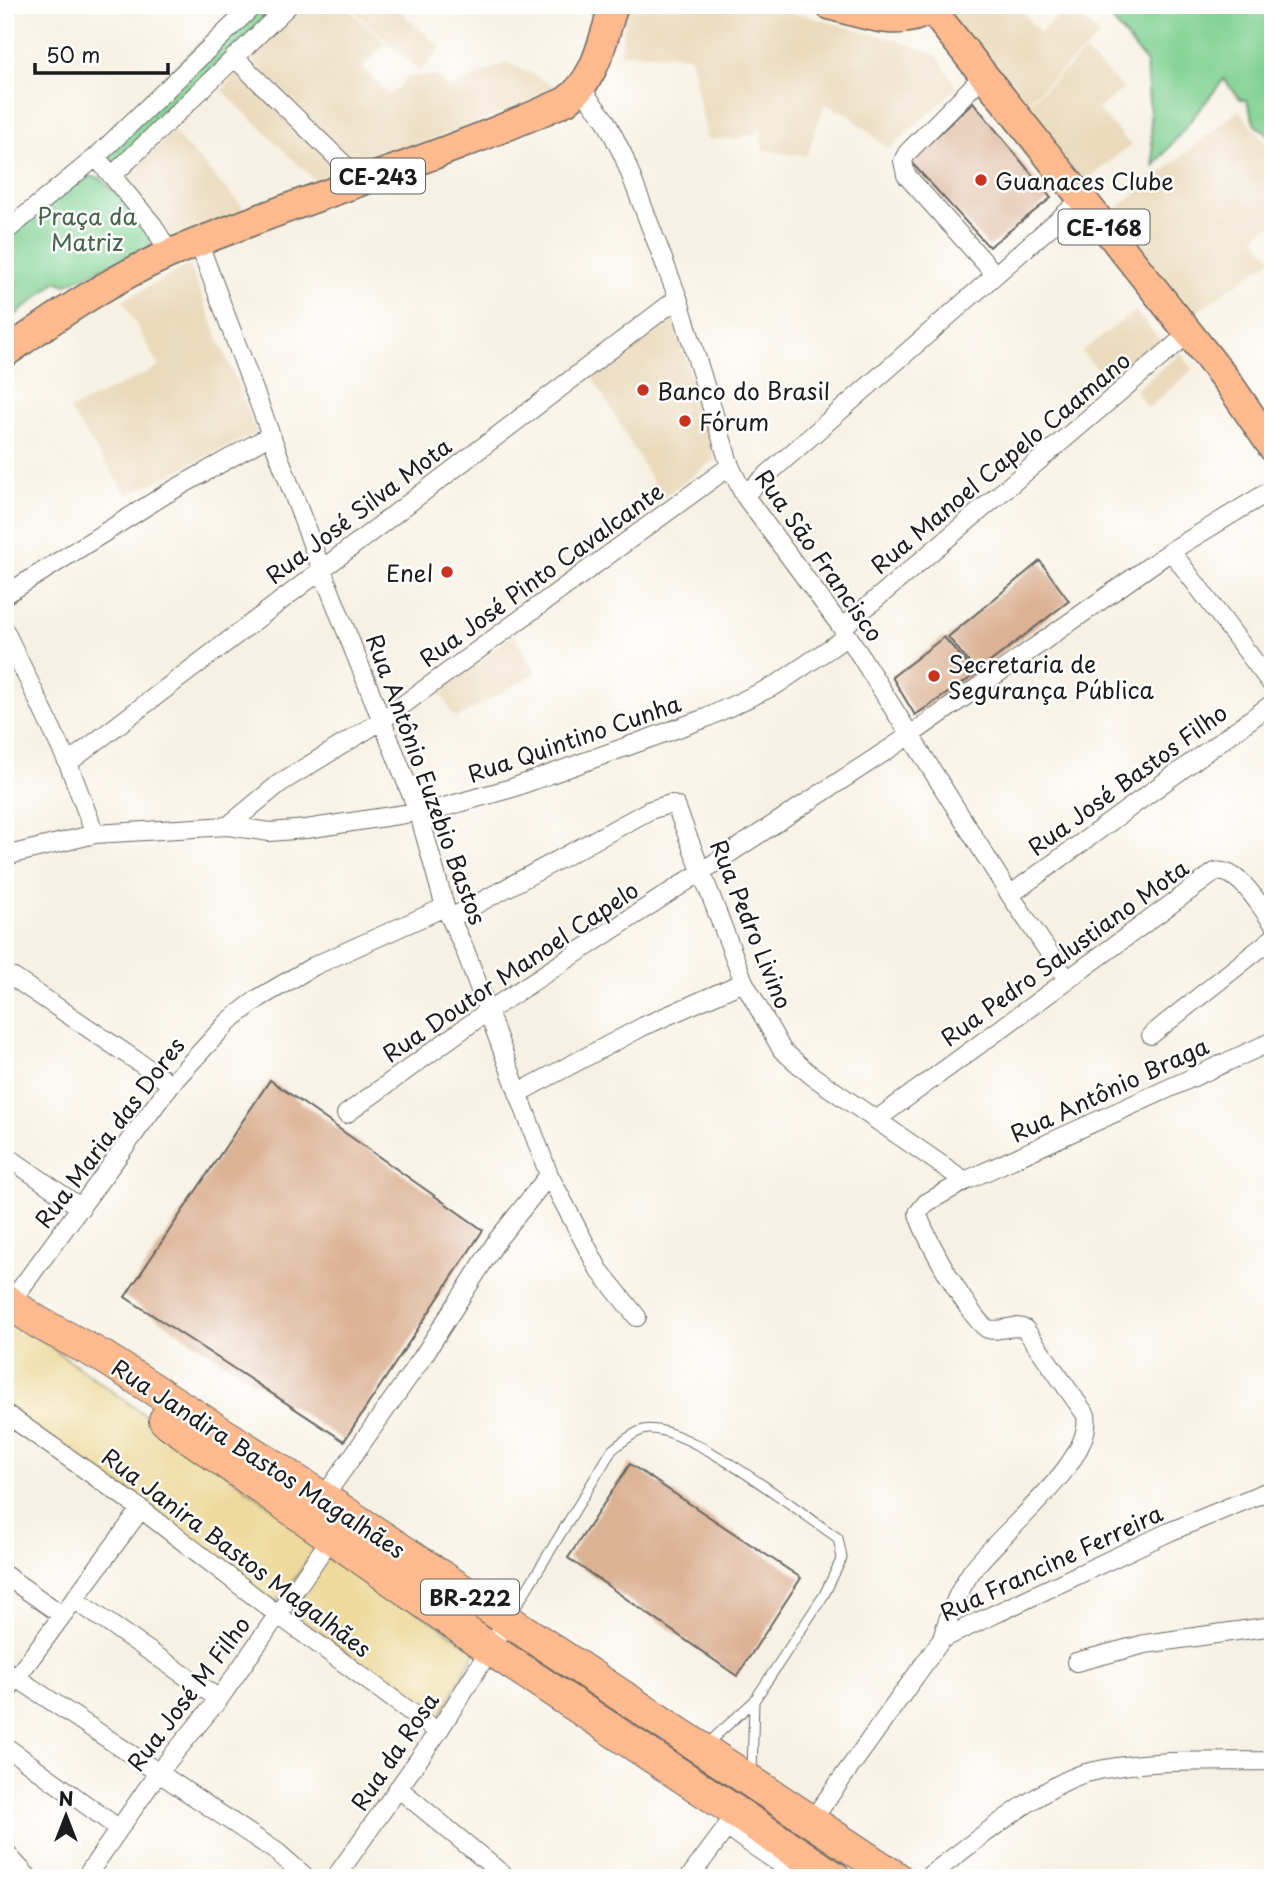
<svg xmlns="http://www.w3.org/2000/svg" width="1278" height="1883" viewBox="0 0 1278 1883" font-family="'Playpen Sans',sans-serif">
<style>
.built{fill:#ead9ba}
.green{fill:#7fd091;stroke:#4e7656;stroke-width:2}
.sand{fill:#eeda9e;stroke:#857b5d;stroke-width:2}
.building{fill:#dbb294}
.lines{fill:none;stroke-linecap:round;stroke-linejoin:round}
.lane-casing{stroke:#696762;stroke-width:11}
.street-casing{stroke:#696762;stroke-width:20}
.primary-casing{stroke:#696762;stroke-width:31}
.highway-casing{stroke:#696762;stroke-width:34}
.lane{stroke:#fff;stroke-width:9}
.street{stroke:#fff;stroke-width:18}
.primary{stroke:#fcba8e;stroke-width:28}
.highway{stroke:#fcba8e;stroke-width:32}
.poi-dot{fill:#c8321e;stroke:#fff;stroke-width:2.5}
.labels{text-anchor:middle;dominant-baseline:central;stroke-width:5;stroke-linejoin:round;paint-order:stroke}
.shield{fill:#fff;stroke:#606060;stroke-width:2}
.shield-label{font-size:21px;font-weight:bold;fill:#1c1c1c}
.poi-label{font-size:23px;fill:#1c1c1c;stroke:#fff;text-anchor:start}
.park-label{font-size:23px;fill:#44644b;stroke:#fff}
.street-label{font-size:23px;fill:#1c1c1c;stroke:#fff}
</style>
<rect width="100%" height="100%" fill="#fff"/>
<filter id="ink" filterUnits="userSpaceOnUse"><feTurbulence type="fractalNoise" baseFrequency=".0143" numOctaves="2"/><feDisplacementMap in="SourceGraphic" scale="14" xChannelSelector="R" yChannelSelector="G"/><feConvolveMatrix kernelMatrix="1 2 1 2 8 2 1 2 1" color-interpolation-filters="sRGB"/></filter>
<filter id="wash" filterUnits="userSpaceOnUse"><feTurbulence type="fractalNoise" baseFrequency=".00686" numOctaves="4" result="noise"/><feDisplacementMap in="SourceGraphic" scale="28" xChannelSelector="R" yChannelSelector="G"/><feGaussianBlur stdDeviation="1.57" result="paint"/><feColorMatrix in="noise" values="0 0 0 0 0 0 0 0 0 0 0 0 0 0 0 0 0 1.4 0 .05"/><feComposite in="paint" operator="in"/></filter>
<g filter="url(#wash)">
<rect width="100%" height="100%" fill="#f7f1e3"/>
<path class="built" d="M308,5h36l42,38 -23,24 27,29 18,-20h29l13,12 57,-26 54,27 -201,80 -111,-111z
M348,5h45l48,43 -21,24z
M625,5h134l21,4 109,29 48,17 20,33 -68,62 -40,-35 -25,-11 -17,52 -44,-6 -2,-18 -27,7h-27l-17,-83 -69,-3z
M937,5h80l23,28 30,-28 30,31 -81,73z
M1085,52l39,37 -26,20 33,36 -48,37 -61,-73z
M240,67l105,105 -26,13 -97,-95z
M1239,110l34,42v72l-18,12 17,23 -78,55 -85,-99z
M173,132l75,80 -71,35 -26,-38 -27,-31z
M189,265l68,168 -130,62 -58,-85 90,-43 -36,-67z
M1135,311l25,29 -48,43 -31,-31z
M672,312l44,147 -54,39 -70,-122z
M1181,353l12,16 -45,39 -13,-18z
M514,634l22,39 -81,46 -17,-30z"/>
<path class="green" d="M240,5h50l-171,166 -24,-25z
M1100,5h173v133l-18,-13 -8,-24 -8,-3 -15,-19 -70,87 -8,-104z
M89,176l11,2c14,15 59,49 49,69l-84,38 -8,-4 -52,43v-84l78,-63z"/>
<path class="sand" d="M5,1314l317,229 -47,61 -270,-196z
M330,1552l146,99 -37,69 -148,-107z"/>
<g id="blocks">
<path class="building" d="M973,102l78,96 -62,49 -79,-86z
M1040,561l29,40 -92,71 -29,-35z
M944,637l32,37 -61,41 -23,-38z
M270,1080l213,150 -139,211 -219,-144z
M630,1464l171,114 -64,98 -169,-118z"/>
</g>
</g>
<g filter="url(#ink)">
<use href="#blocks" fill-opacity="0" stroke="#696762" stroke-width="2"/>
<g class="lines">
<defs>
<path id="lane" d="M511,1615l101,-165c9,-7 20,-17 31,-20 39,-11 159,84 195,108l4,20 -18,37 -70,106 -47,43
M752,1773l2,-72"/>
<path id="street" d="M595,5l16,7
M234,57l127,124
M983,76l-76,77 -4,8 3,14 88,98
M582,90l24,31 17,34 55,143 52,168 14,29 104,141 162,259 57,84
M96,157l158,-152
M113,175l176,-170
M5,232l91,-75 57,68 17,29
M199,244l122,324 98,246 26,93 20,43 84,225 50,95 38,47
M744,495l338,-296
M1171,551l102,135
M5,595l161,-101 105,-59
M842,628l347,-295
M5,631l63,132 27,71
M68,763l610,-465
M228,826l52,-43 101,-62 349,-255
M5,856l90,-22 133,-8 42,6 36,-3 131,-20 75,-21 194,-70 70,-33 72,-49
M1010,895l263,-192
M451,918l199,-108 20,-6 6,2 68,176 38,68 29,25 154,106
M5,975l9,3 157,106
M1151,1035l122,-97
M518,1093l126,-67 100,-44
M346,1114l142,-103 421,-275 262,-185 102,-62
M876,1120l339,-248c24,-5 45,35 58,51
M5,1155l76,53
M10,1303l161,-219 58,-63 30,-23 55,-32 131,-59
M5,1413l136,96 136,105 161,118
M323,1498l99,-140 76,-119 51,-64
M5,1575l57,40
M75,1600l144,99
M942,1639c7,-25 15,-47 30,-68 28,-39 122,-108 114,-156l-61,-86c-12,-6 -25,4 -37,0 -15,-5 -68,-100 -70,-116l8,-10 39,-22 308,-140
M1076,1662l69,-18 128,-18
M5,1670l272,182 30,26
M5,1693l136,-184
M5,1746l113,82
M398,1788l109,90
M810,1823l132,-184 227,-107 104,-43
M726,1827l75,51
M5,1852l24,26
M85,1878l73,-105 61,-74 112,-161
M335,1878l103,-146 69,-110
M689,1878l44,-59
M926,1878c40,-29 116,-93 160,-105 59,-15 127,-11 187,-12"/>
<path id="primary" d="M829,5c34,9 70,25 102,4
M928,5l299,376 46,67
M5,353c52,-37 106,-74 164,-99 131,-55 267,-94 397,-153 31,-22 36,-61 48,-96"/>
<path id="highway" d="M5,1300l34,23 66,35 218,140 574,380
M165,1420l325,229 345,229"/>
</defs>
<use href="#lane" class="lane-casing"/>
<use href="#street" class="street-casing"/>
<use href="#primary" class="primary-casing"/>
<use href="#highway" class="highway-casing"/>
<use href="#lane" class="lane"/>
<use href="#street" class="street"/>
<use href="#primary" class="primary"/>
<use href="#highway" class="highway"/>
</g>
</g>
<g class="poi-dot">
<circle cx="981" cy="180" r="7"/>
<circle cx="643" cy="390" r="7"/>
<circle cx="685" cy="421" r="7"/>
<circle cx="447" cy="572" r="7"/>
<circle cx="934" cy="676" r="7"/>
</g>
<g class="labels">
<g class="shield">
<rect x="331" y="158.5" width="94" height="35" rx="5"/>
<rect x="1058.5" y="209.5" width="91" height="35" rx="5"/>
<rect x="421" y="1579.5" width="98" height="35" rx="5"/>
</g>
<g class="shield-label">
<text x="378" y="176">CE-243</text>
<text x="1104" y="227">CE-168</text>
<text x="470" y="1597">BR-222</text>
</g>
<g class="poi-label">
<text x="995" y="180">Guanaces Clube</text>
<text x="657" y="390">Banco do Brasil</text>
<text x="699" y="421">Fórum</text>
<text x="433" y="572" text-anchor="end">Enel</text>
<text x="948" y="663">Secretaria de<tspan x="948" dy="26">Segurança Pública</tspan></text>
</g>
<g class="park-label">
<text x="87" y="215">Praça da<tspan x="87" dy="26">Matriz</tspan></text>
</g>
<g class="street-label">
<text transform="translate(1000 462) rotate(-40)">Rua Manoel Capelo Caamano</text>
<text transform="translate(358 510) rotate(-37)">Rua José Silva Mota</text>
<text transform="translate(820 555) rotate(55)">Rua São Francisco</text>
<text transform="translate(541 574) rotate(-36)">Rua José Pinto Cavalcante</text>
<text transform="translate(574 738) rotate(-19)">Rua Quintino Cunha</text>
<text transform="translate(427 779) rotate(70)">Rua Antônio Euzebio Bastos</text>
<text transform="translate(1127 779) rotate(-36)">Rua José Bastos Filho</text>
<text transform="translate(752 924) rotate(68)">Rua Pedro Livino</text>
<text transform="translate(1064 952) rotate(-36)">Rua Pedro Salustiano Mota</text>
<text transform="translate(510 971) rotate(-34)">Rua Doutor Manoel Capelo</text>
<text transform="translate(1109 1089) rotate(-25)">Rua Antônio Braga</text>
<text transform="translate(109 1132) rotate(-53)">Rua Maria das Dores</text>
<text transform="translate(259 1458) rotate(33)">Rua Jandira Bastos Magalhães</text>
<text transform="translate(237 1552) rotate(37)">Rua Janira Bastos Magalhães</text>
<text transform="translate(1051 1562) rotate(-25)">Rua Francine Ferreira</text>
<text transform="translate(188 1693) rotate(-53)">Rua José M Filho</text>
<text transform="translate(394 1751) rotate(-56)">Rua da Rosa</text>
</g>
</g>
<rect width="1278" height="1883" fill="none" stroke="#fff" stroke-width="28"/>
<g transform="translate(66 1816)" stroke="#ffffff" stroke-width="5" paint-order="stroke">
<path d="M0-5L12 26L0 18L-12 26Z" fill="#1c1c1c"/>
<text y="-10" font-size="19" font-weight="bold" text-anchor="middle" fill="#1c1c1c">N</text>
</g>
<path d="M35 63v10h133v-10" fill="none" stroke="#1c1c1c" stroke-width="3.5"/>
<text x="46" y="63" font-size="21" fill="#1c1c1c" stroke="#ffffff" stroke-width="5" paint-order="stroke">50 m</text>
</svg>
